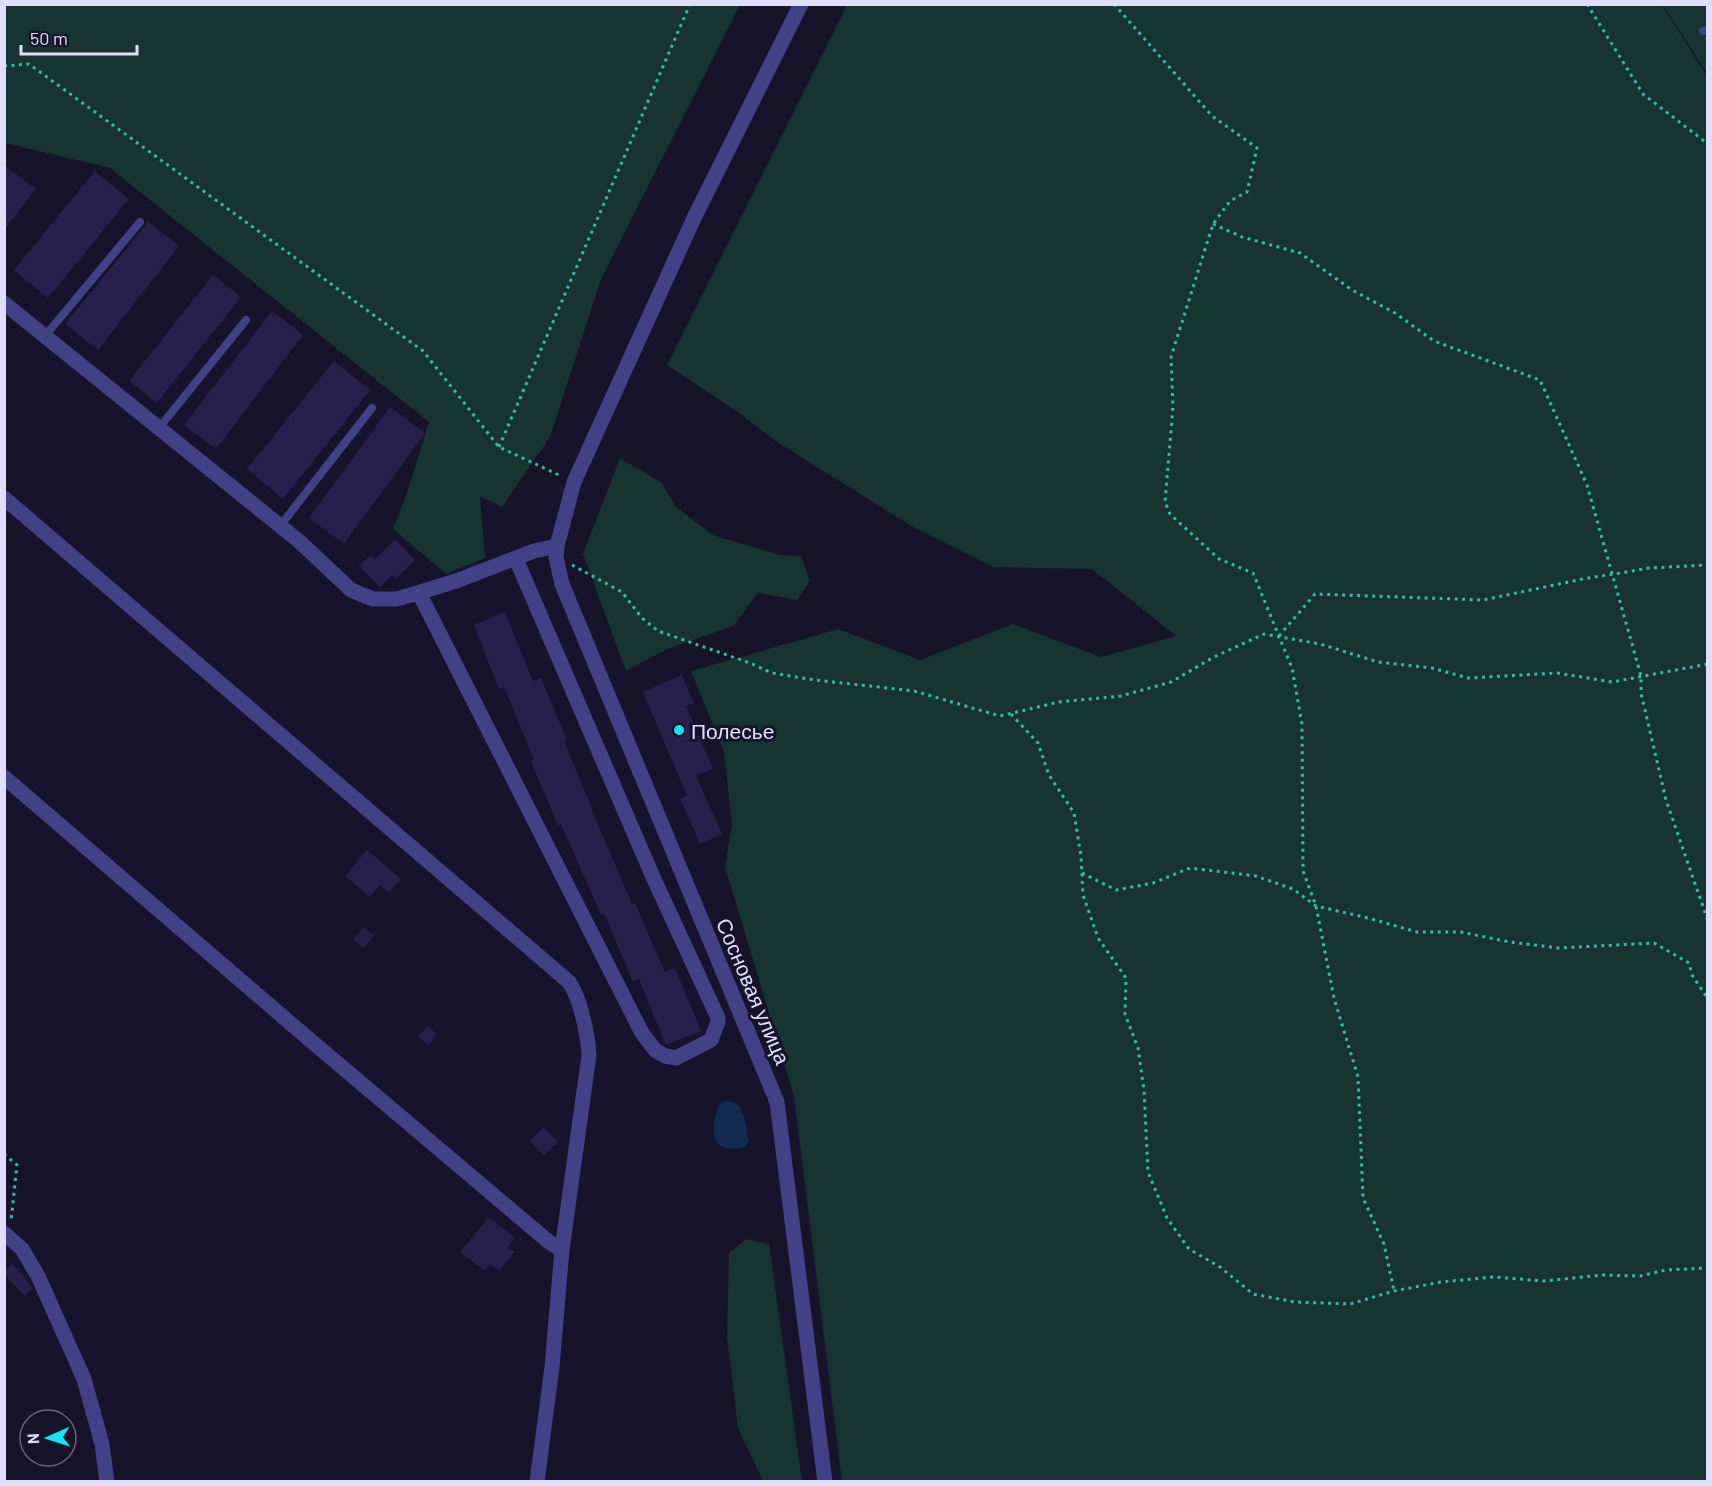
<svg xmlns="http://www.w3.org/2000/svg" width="1712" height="1486" viewBox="0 0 1712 1486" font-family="Barlow,sans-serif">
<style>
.green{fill:#163532}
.water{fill:#122c4f}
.building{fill:#27204b}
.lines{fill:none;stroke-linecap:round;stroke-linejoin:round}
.path{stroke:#38b8ab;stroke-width:3;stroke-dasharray:3 4.5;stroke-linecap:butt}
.lane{stroke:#414187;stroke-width:8}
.street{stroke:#414187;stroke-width:15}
.poi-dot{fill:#15e4f2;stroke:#16132b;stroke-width:2}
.labels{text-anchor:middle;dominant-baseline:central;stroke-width:6;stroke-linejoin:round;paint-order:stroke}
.poi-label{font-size:21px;fill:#e1defd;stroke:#16132b;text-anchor:start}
.street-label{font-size:21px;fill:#e1defd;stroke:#16132b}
</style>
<rect width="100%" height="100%" fill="#16132b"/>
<path class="green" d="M5,4h734v1l-2,6 -136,268 -51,158 -48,70 -22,-11 5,62 -39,16 -53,-45 14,-36 22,-71 -319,-254 -105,-25z
M847,5h815l45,71v1405h-865l-48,-385 -69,-229 7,-42 -8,-73 -33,-81 147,-42 82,31 93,-36 88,33 75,-21 -84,-67 -99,-2 -78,-39 -138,-86 -35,-27 -75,-50z
M1663,5h44v68z
M620,458l42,25 14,24 37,28 67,20 21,1 9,25 -13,19 -39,-7 -25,33 -66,23 -41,22 -43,-117z
M746,1239l23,5 33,237h-39l-25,-53 -11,-91 2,-84z"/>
<path class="water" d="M726,1101c20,0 19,23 23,39l-4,7c-6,1 -14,3 -20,1 -17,-6 -11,-34 -5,-45z"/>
<path class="building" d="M4,165l32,24 -32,41z
M95,171l34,28 -81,99 -34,-28z
M146,220l33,26 -81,104 -33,-26 80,-98z
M213,275l28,22 -84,106 -28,-22z
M272,311l31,24 -87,114 -32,-24z
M334,361l36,29 -87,109 -36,-30z
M390,407l35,26 -81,111 -35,-26z
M395,539l20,21 -20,19 -3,-4 -12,12 -21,-21 12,-11 4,4z
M505,612l28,69 8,-3 26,62 -3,1 29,70h-1l40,93 3,-1 30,69 10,-4 26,63 -35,14 -27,-66 -6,3 -29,-69 -3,2 -40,-91 -3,2 -27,-65 3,-1 -30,-73 -5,2 -25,-64z
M682,675l12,28 -8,3 27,63 -17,7 26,58 -22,10 -20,-45 7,-3 -44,-104z
M367,850l34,29 -12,14 -9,-8 -10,12 -25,-21z
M364,927l10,9 -11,12 -10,-9z
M427,1026l10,8 -8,11 -11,-8z
M543,1127l15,15 -14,13 -14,-14z
M489,1217l26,21 -8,10 8,3 -16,20 -9,-7 -5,7 -25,-19z
M13,1264l20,24 -8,8 -21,-22v-3z"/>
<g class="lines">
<path class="path" d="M1114,4l98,112 45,32 -10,44 -17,9 -17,23 -42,133 2,50 -8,95 5,12 49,45 34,14 39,95 10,56 1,147 13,35 18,92 24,79 5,121 21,46 10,47
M1587,4l56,90 65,50
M4,66l25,-2 394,287 76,96 62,29
M1213,224l29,13 58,16 52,37 43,23 39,28 106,39 47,105 54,191v17l25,107 42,121
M499,447l191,-443
M572,565l50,27 20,26 16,13 92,32 22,10 43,7 99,11 86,25 59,-14 62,-6 50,-14 43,-25 50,-23 56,10 58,18 54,6 36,10 89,-5 55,9 96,-18
M1279,636l36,-42 168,6 100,-21 67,-11 58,-3
M1011,714l27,29 11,32 25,38 7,43 2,39 15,43 28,40 -1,36 13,34 6,42 4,82 19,46 22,31 31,18 33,27 42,8 55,2 44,-13 47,-9 53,-5 50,4 59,-6 37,1 26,-6 42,-2
M1082,873l34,17 37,-7 37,-15 66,8 37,13 23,17 52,12 49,14h44l49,10 49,6 95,-5 35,20 3,12 16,24
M4,1154l13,11 -6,56"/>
<path class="lane" d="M1703,31l5,-1
M45,336l95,-114
M159,428l87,-108
M280,526l92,-118"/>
<path class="street" d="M801,4l-107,214 -120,264 -17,64 -1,11 6,27 215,518 48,380
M4,303l296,239 51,48 12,5 10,4h23l15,-4 45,-14 78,-30 23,-5
M4,498l565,484c11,15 19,53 20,73l-27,195 -10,117 -15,115
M419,593l223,440 13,17 10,6 11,2 35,-18 7,-18v-4l-65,-141 -137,-318
M4,777l306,263 239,202 13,8
M4,1233l18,16 16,27 46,103 18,65 5,38"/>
</g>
<circle class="poi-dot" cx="679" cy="730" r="6"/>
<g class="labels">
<g class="poi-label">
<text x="691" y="730">Полесье</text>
</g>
<g class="street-label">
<text transform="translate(754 991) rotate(67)">Сосновая улица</text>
</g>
</g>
<rect width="1712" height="1486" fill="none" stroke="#e1defd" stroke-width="12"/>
<g transform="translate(48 1438) rotate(267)"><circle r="28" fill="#16132b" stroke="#67647f" stroke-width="1.5"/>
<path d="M0-4.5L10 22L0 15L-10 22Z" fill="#15e4f2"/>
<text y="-9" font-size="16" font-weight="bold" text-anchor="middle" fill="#e1defd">N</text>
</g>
<path d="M21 45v9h116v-9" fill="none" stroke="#e1defd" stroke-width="3"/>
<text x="30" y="45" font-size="18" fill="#e1defd" stroke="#16132b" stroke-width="4.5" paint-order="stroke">50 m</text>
</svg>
